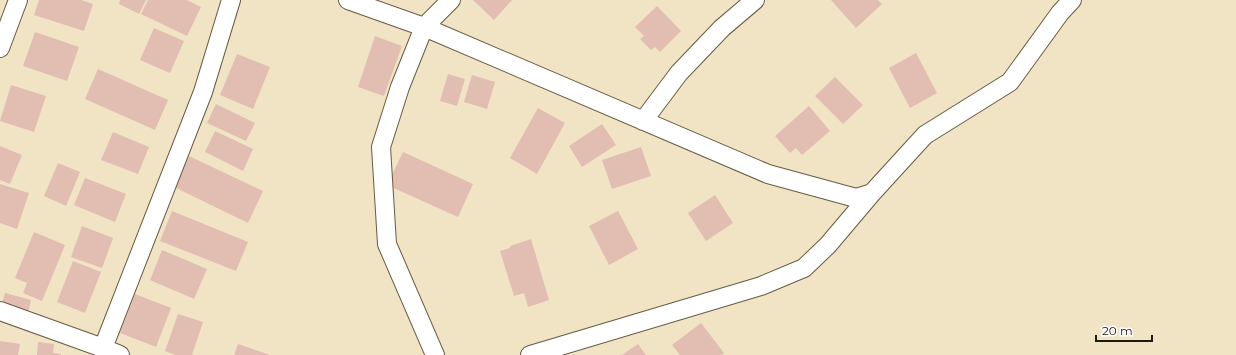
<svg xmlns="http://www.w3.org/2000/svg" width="1236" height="355" viewBox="0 0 1236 355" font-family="Montserrat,sans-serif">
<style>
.building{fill:#e1bdb2}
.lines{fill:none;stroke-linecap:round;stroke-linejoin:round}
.street-casing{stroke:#675b41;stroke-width:20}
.street{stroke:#fff;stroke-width:18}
</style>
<rect width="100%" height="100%" fill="#f1e4c5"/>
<path class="building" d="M39,0h42l12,4 -9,27 -50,-16z
M120,0h26l-7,14 -20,-10z
M148,0h39l14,7 -14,29 -46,-22z
M473,0h39l-18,20z
M831,0h47l4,4 -26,24z
M657,6l24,25 -21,21 -5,-5 -4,3 -11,-11 4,-3 -9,-9z
M154,28l30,13 -14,32 -30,-13z
M35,32l44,15 -12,34 -44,-15z
M375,36l27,10 -18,50 -26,-9z
M916,53l21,40 -27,15 -21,-40z
M237,54l33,13 -17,42 -33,-14z
M98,69l70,31 -13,30 -70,-31z
M448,74l17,5 -8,27 -17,-5z
M472,75l23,7 -8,27 -23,-7z
M835,77l28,28 -20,19 -28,-28z
M11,85l35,11 -12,36 -34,-11z
M216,104l39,19 -9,18 -39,-18z
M809,106l21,25 -28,24 -6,-7 -6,5 -15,-17z
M538,108l27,15 -28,51 -27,-16z
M602,124l14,21 -34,22 -13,-21z
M215,131l38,18 -10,22 -38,-19z
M113,132l36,15 -11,27 -37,-14z
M0,146l22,9 -12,29 -10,-4z
M641,147l10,29 -39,13 -10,-29z
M403,152l70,32 -15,33 -71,-32z
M189,156l74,35 -15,32 -74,-36z
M58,163l22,9 -14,34 -22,-10z
M85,178l41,16 -11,28 -41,-17z
M0,184l29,9 -12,36 -17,-6z
M715,195l18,28 -27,18 -18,-28z
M172,211l76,31 -12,29 -76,-30z
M618,211l20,38 -29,16 -20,-39z
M82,226l31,12 -11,30 -31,-11z
M34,232l31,13 -23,56 -19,-8 4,-10 -12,-5z
M531,239l18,61 -21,7 -4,-14 -10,3 -14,-45 10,-3v-2z
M162,250l45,19 -13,30 -44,-19z
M73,261l28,11 -16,41 -28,-11z
M5,293l26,7 -3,13 -27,-7z
M135,294l36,14 -15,39 -36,-14z
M178,314l25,8 -11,33h-16l-11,-4z
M701,323l23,30 -3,2h-41l-8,-10z
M0,341l20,3 -2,11h-18z
M38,342l16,2 -1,9 8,1v1h-24z
M238,344l32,11h-36z
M638,344l8,11h-24z"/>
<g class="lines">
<defs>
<path id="street" d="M348,0l76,27 27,-27
M0,48l18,-48
M643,121l36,-48 43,-45 33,-28
M0,311l103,37 17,7
M103,348l100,-256 28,-92
M435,355l-48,-111 -6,-97 19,-60 24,-60 344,147 88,24 16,-5
M530,355l231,-69 43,-18 24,-23 44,-52 53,-58 85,-53 50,-69 12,-13"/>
</defs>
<use href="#street" class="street-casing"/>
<use href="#street" class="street"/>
</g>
<path d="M1096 335v6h56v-6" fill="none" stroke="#1f1a0f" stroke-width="2"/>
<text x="1102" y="335" font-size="12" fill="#1f1a0f" stroke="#ffffff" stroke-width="3" paint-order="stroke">20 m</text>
</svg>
